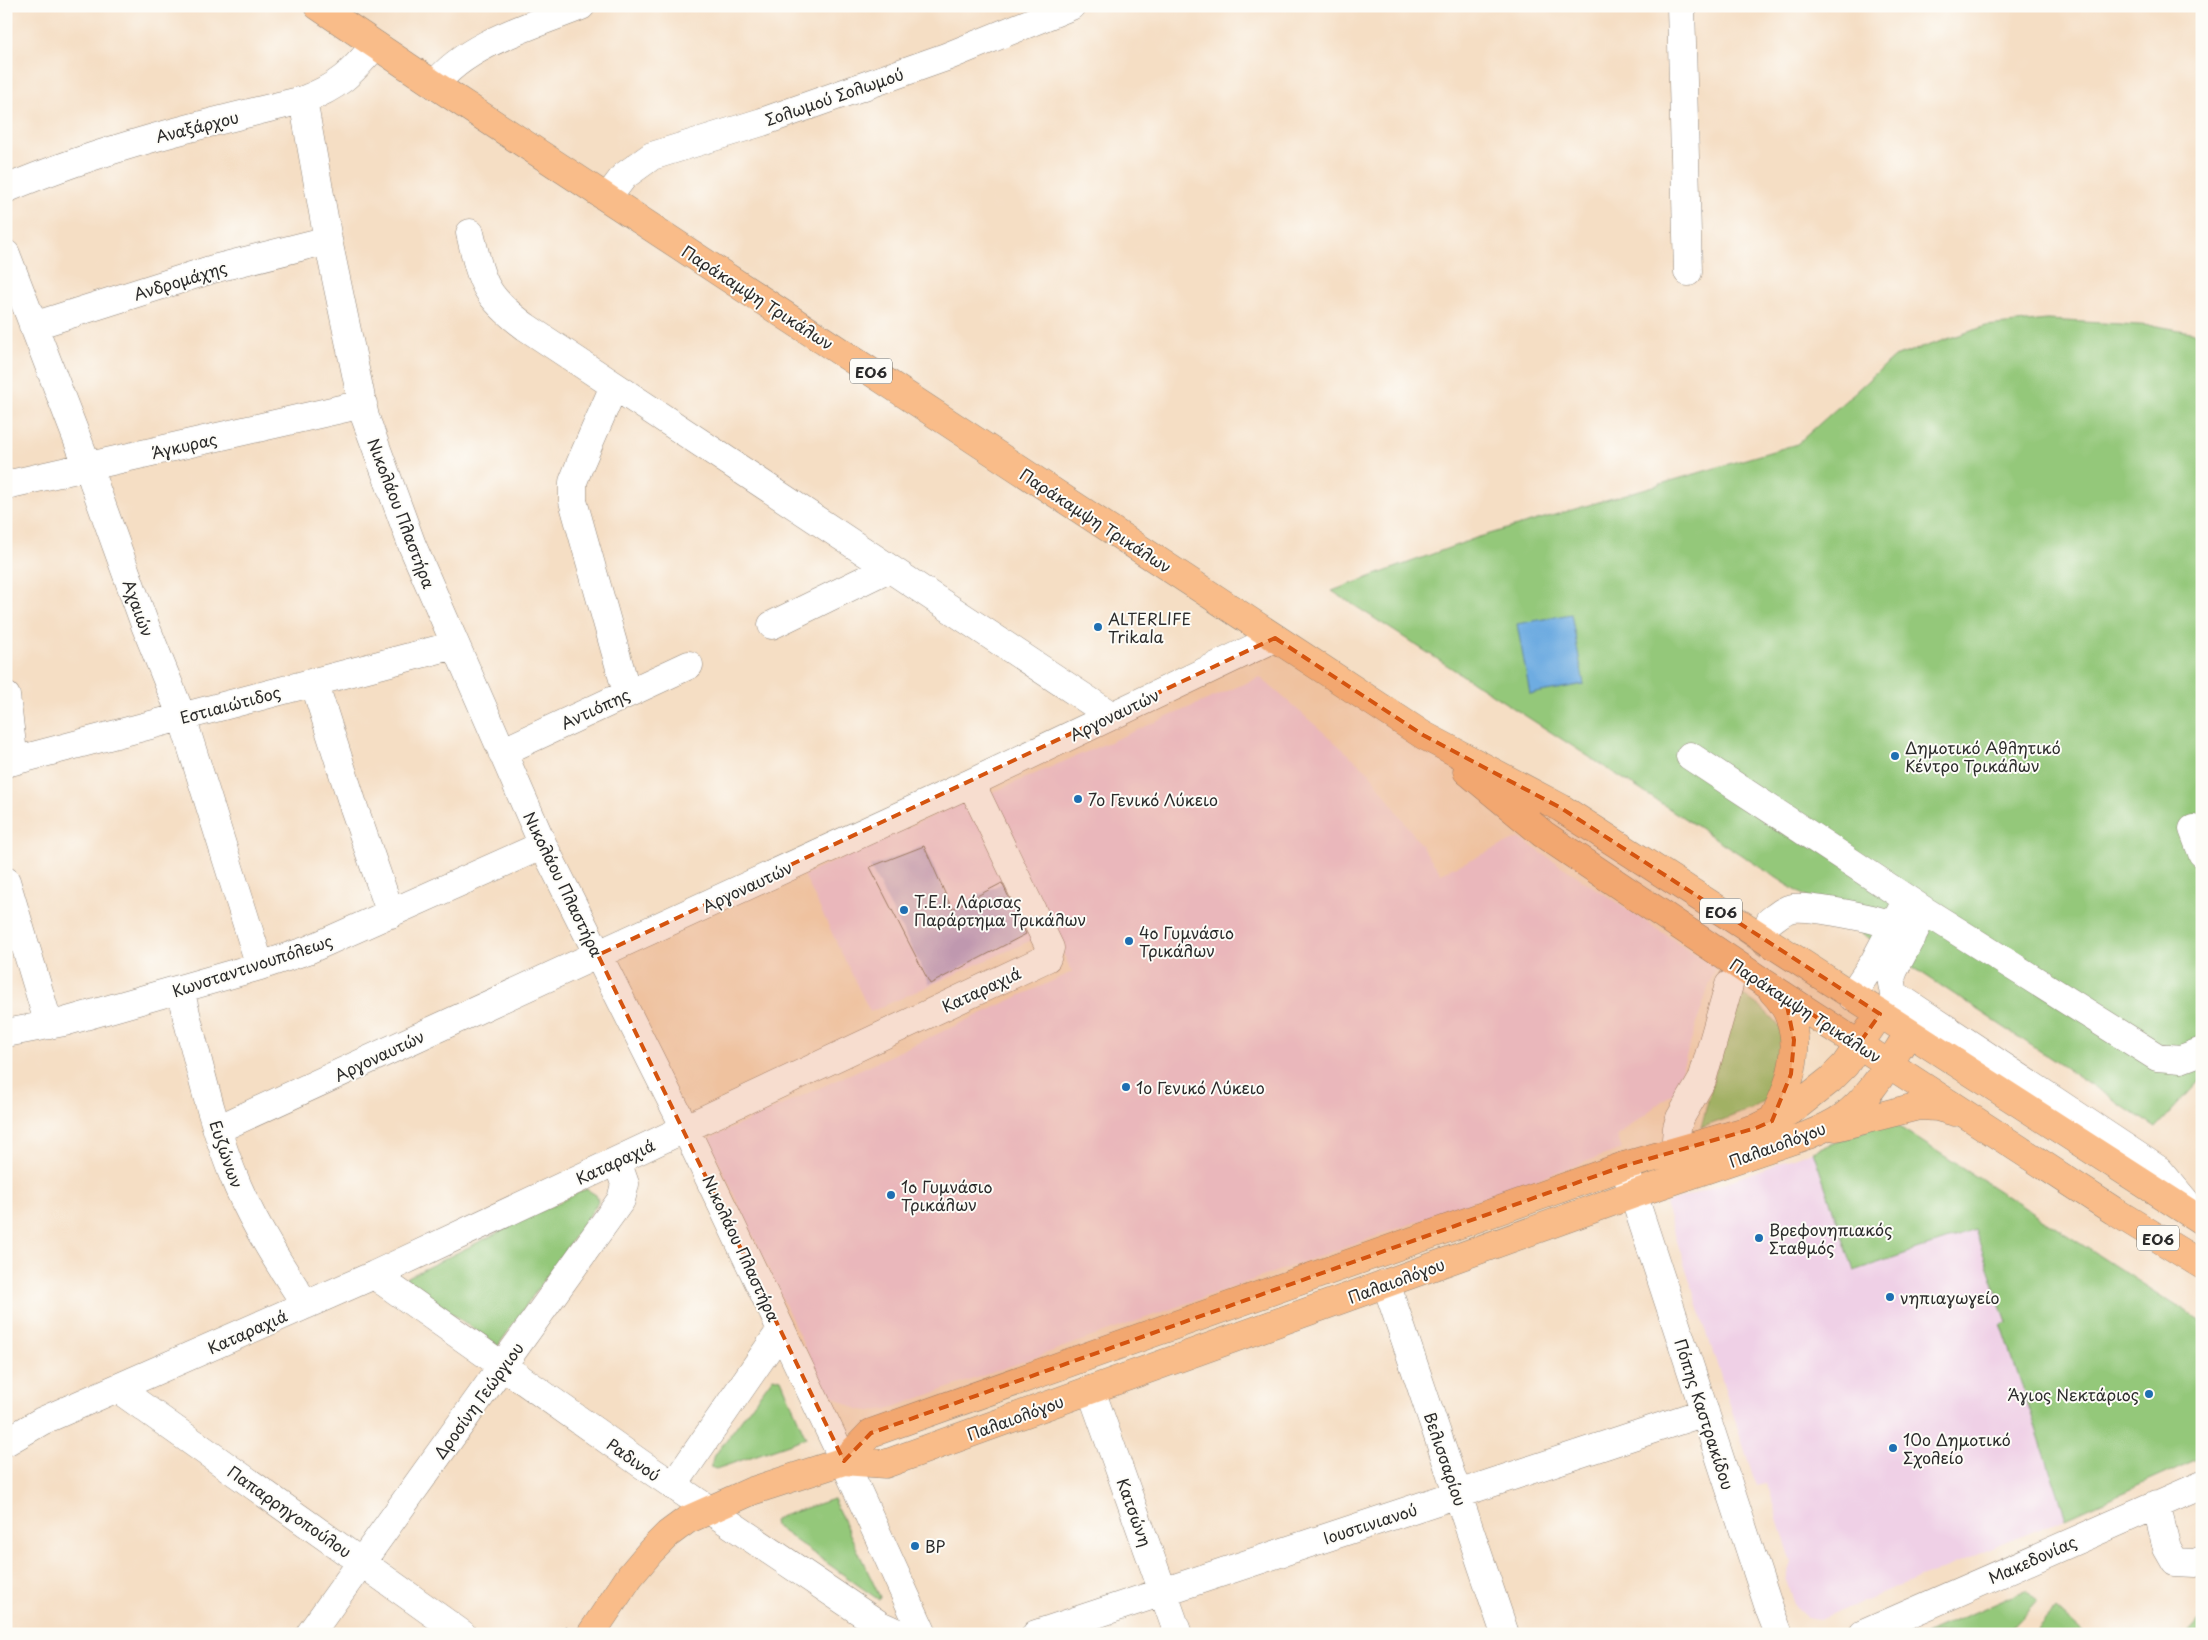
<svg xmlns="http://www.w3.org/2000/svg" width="2208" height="1640" viewBox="0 0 2208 1640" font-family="'Playpen Sans',sans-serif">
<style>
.built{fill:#efd0e6}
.green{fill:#94c87a;stroke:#607a52}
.water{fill:#6eace1;stroke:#4c6c86}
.building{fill:#baa9d8}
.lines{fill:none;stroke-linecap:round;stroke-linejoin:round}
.minor-tunnel{stroke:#cdbaa5;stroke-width:28;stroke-dasharray:28 14;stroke-linecap:butt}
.minor-casing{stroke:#908478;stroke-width:29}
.major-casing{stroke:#908478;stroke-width:29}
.path{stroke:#908478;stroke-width:3;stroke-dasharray:4 4;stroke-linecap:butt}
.minor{stroke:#fff;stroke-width:28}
.major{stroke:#f9bc89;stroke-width:28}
.marked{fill:#d5540f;fill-opacity:0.2;stroke:#d5540f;stroke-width:4;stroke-dasharray:10 6;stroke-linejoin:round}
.poi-dot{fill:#1f6fb2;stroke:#fdfcf7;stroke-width:2}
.labels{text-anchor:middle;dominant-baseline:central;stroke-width:4;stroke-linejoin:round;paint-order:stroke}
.shield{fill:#fdfcf7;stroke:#6a6a68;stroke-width:1}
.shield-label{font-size:15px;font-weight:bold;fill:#2b2b2b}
.street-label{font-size:16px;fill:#2b2b2b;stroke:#fdfcf7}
.poi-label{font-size:16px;fill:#2b2b2b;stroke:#fdfcf7;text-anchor:start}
</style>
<rect width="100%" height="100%" fill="#fdfcf7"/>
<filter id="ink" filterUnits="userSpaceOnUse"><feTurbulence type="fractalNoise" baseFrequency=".02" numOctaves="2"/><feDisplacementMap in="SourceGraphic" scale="10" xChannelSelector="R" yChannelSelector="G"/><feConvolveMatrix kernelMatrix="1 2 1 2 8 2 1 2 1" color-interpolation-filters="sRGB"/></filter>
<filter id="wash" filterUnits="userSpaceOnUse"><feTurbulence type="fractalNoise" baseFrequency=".0096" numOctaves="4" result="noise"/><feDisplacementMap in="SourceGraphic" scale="20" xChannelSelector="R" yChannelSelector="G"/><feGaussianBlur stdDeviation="1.12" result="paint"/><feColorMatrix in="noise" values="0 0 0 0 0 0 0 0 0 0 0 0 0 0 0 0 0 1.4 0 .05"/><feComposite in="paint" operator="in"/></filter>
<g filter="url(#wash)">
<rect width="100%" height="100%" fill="#f5dec4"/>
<path class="built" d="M1260,677l109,95 72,101 78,-35 196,129 -40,124 -58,45 5,13 -733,260 -18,2 -14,-2 -22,-12 -9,-7 -6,-10 -112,-241 364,-167 -86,-177z
M969,799l65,140 -164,73 -66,-137z
M1813,1151l41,120 121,-41 32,92 -6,2 65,194 -246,101 -14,-2 -11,-10 -9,-27 6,-17 -25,-80 -11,2 -91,-281z"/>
<path class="green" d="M2047,320l110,6 45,8v744l-46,50 -314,-208 -510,-329 144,-53 321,-94 97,-87 92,-31z
M1736,991c19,11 54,34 49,60 -2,15 -8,30 -13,45l-21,13 -50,19z
M1890,1121l312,201v135l-136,61 -65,-194 6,-2 -32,-92 -121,41 -41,-120z
M586,1189l10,6 2,6 -3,6 -97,139 -93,-65 1,-3z
M773,1377l8,2 25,59 -90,31 -5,-2 4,-12z
M833,1499l47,98 -1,3 -104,-74 -1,-5 5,-4z
M2026,1590l11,11 -30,33h-82z
M2056,1609l28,25h-51z
M2202,1617v17h-15z"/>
<path class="water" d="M1571,614l13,70 -54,10 -13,-70z"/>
<g id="blocks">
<path class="building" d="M924,846l28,63 50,-26 24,51 -96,50 -60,-117z"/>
</g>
</g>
<g filter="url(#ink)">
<use href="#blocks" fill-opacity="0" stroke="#908478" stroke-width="1"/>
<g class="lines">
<path class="minor-tunnel" d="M1729,985l16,-30 25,-34"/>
<defs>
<path id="minor" d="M1681,6l7,266
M435,85c30,-41 99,-60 146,-79
M303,100l25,140 37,177 47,128 131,300 142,283 159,333 79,173
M6,189c96,-41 196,-65 297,-89 35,-13 48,-26 72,-55
M608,197l16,-21 28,-20 110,-34 184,-65 125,-51
M470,233c12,50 13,62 56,94l586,389
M6,254l82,213 57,158 37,92 78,249
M33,326l180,-57 115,-29
M614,386l-34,78 -7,18v19l54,192
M6,485l357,-81
M772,625l117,-57
M314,682l40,126 37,106
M6,696l8,65
M502,752l187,-87
M1690,756l235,155 232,146 24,2 21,-8
M6,763l449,-118
M2193,829l9,24
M6,881l43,144
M1925,911l-31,59 -3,8 3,16 265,176 36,43
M1770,921c7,-5 14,-12 23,-13 19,-2 80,10 99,17 7,3 13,8 20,12
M180,990c17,65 31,134 58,197 18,41 43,80 68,118
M1851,996l23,-34 28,-53
M6,1033l58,-11 196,-56 48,-16 235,-105
M218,1129l753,-346 304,-145
M1679,1150l-3,-11 1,-11 3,-10 22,-38 27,-95
M1624,1166l146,445 9,23
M374,1275l266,188 240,162 20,9
M1386,1283l119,351
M118,1389l344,245
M1091,1390l87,244
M6,1442l36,-21 332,-146 673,-317 3,-10 -79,-165
M673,1486l108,-156
M2156,1504l11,44 8,14 20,1 7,-3
M310,1634l311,-434 4,-16 -8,-23
M1036,1634l669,-222
M1863,1634l339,-149"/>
<path id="major" d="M318,6l117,79 988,650 138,73 641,413
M1467,771l76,63 220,148 351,229 88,54
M1772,1121c21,-40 37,-93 1,-129
M1836,1127l83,-21 18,1 18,5
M844,1461l27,-28 753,-267 132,-38 36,-18 38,-30 15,-15 35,-51
M591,1634l39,-58 21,-25 17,-17 19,-14 65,-29 92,-30 41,3 749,-270 174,-59c12,-5 24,-10 35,-18 28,-20 47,-56 66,-84"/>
</defs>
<use href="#minor" class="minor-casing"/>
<use href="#major" class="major-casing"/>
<path class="path" d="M562,1634l5,-8"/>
<use href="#minor" class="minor"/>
<use href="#major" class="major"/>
</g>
</g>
<path class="marked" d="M1275,638l148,97 138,73 319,206 -22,31 -73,-49 9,44 -3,34 -19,47 -16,7 -132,38 -753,267 -27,28 -246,-506z"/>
<g class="poi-dot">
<circle cx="1098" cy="627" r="5"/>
<circle cx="1895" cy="756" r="5"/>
<circle cx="1078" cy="799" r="5"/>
<circle cx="904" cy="910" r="5"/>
<circle cx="1129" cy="941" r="5"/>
<circle cx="1126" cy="1087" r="5"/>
<circle cx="891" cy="1195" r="5"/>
<circle cx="1759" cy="1238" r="5"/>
<circle cx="1890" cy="1297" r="5"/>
<circle cx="2149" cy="1394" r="5"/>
<circle cx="1893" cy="1448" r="5"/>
<circle cx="915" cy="1546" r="5"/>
</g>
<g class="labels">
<g class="shield">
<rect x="850" y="358.5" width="42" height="25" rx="4"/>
<rect x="1700" y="898.5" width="42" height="25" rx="4"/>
<rect x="2137" y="1225.5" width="42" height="25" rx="4"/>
</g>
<g class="shield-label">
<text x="871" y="371">ΕΟ6</text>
<text x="1721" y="911">ΕΟ6</text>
<text x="2158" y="1238">ΕΟ6</text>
</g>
<g class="street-label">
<text transform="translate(834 96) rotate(-19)">Σολωμού Σολωμού</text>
<text transform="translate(197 126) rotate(-14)">Αναξάρχου</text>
<text transform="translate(180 280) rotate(-17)">Ανδρομάχης</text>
<text transform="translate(758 297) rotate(33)">Παράκαμψη Τρικάλων</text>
<text transform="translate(184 445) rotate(-13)">Άγκυρας</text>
<text transform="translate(402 513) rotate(69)">Νικολάου Πλαστήρα</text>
<text transform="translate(1096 520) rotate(33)">Παράκαμψη Τρικάλων</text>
<text transform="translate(139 608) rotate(70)">Αχαιών</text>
<text transform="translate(230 704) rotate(-15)">Εστιαιώτιδος</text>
<text transform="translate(595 708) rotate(-25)">Αντιόπης</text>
<text transform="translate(1114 714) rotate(-26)">Αργοναυτών</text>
<text transform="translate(564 884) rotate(64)">Νικολάου Πλαστήρα</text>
<text transform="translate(747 886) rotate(-25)">Αργοναυτών</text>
<text transform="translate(252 965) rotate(-18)">Κωνσταντινουπόλεως</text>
<text transform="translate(981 989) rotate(-25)">Καταραχιά</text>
<text transform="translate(1806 1010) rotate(33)">Παράκαμψη Τρικάλων</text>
<text transform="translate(379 1055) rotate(-25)">Αργοναυτών</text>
<text transform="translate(1777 1144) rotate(-20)">Παλαιολόγου</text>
<text transform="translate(227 1154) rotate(71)">Ευζώνων</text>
<text transform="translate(615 1161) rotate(-25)">Καταραχιά</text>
<text transform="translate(742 1248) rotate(65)">Νικολάου Πλαστήρα</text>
<text transform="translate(1396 1280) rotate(-20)">Παλαιολόγου</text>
<text transform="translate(247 1331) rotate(-24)">Καταραχιά</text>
<text transform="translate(478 1400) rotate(-54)">Δροσίνη Γεώργιου</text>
<text transform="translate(1705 1414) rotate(72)">Πόπης Καστρακίδου</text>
<text transform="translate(1015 1417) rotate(-20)">Παλαιολόγου</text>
<text transform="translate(634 1459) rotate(35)">Ραδινού</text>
<text transform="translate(1446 1459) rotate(71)">Βελισσαρίου</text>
<text transform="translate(290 1511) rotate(35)">Παπαρρηγοπούλου</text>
<text transform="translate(1135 1512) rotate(70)">Κατσώνη</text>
<text transform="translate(1370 1523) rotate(-18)">Ιουστινιανού</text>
<text transform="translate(2032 1559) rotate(-24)">Μακεδονίας</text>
</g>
<g class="poi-label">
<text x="1108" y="618">ALTERLIFE<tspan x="1108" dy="18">Trikala</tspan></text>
<text x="1905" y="747">Δημοτικό Αθλητικό<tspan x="1905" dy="18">Κέντρο Τρικάλων</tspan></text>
<text x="1088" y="799">7ο Γενικό Λύκειο</text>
<text x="914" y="901">Τ.Ε.Ι. Λάρισας<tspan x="914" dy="18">Παράρτημα Τρικάλων</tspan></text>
<text x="1139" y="932">4ο Γυμνάσιο<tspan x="1139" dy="18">Τρικάλων</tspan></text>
<text x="1136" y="1087">1ο Γενικό Λύκειο</text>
<text x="901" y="1186">1ο Γυμνάσιο<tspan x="901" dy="18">Τρικάλων</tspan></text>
<text x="1769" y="1229">Βρεφονηπιακός<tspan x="1769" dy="18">Σταθμός</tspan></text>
<text x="1900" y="1297">νηπιαγωγείο</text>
<text x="2139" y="1394" text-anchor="end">Άγιος Νεκτάριος</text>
<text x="1903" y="1439">10ο Δημοτικό<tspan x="1903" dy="18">Σχολείο</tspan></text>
<text x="925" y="1546">BP</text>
</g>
</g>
<rect width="2208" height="1640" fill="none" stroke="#fdfcf7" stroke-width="25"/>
</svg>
